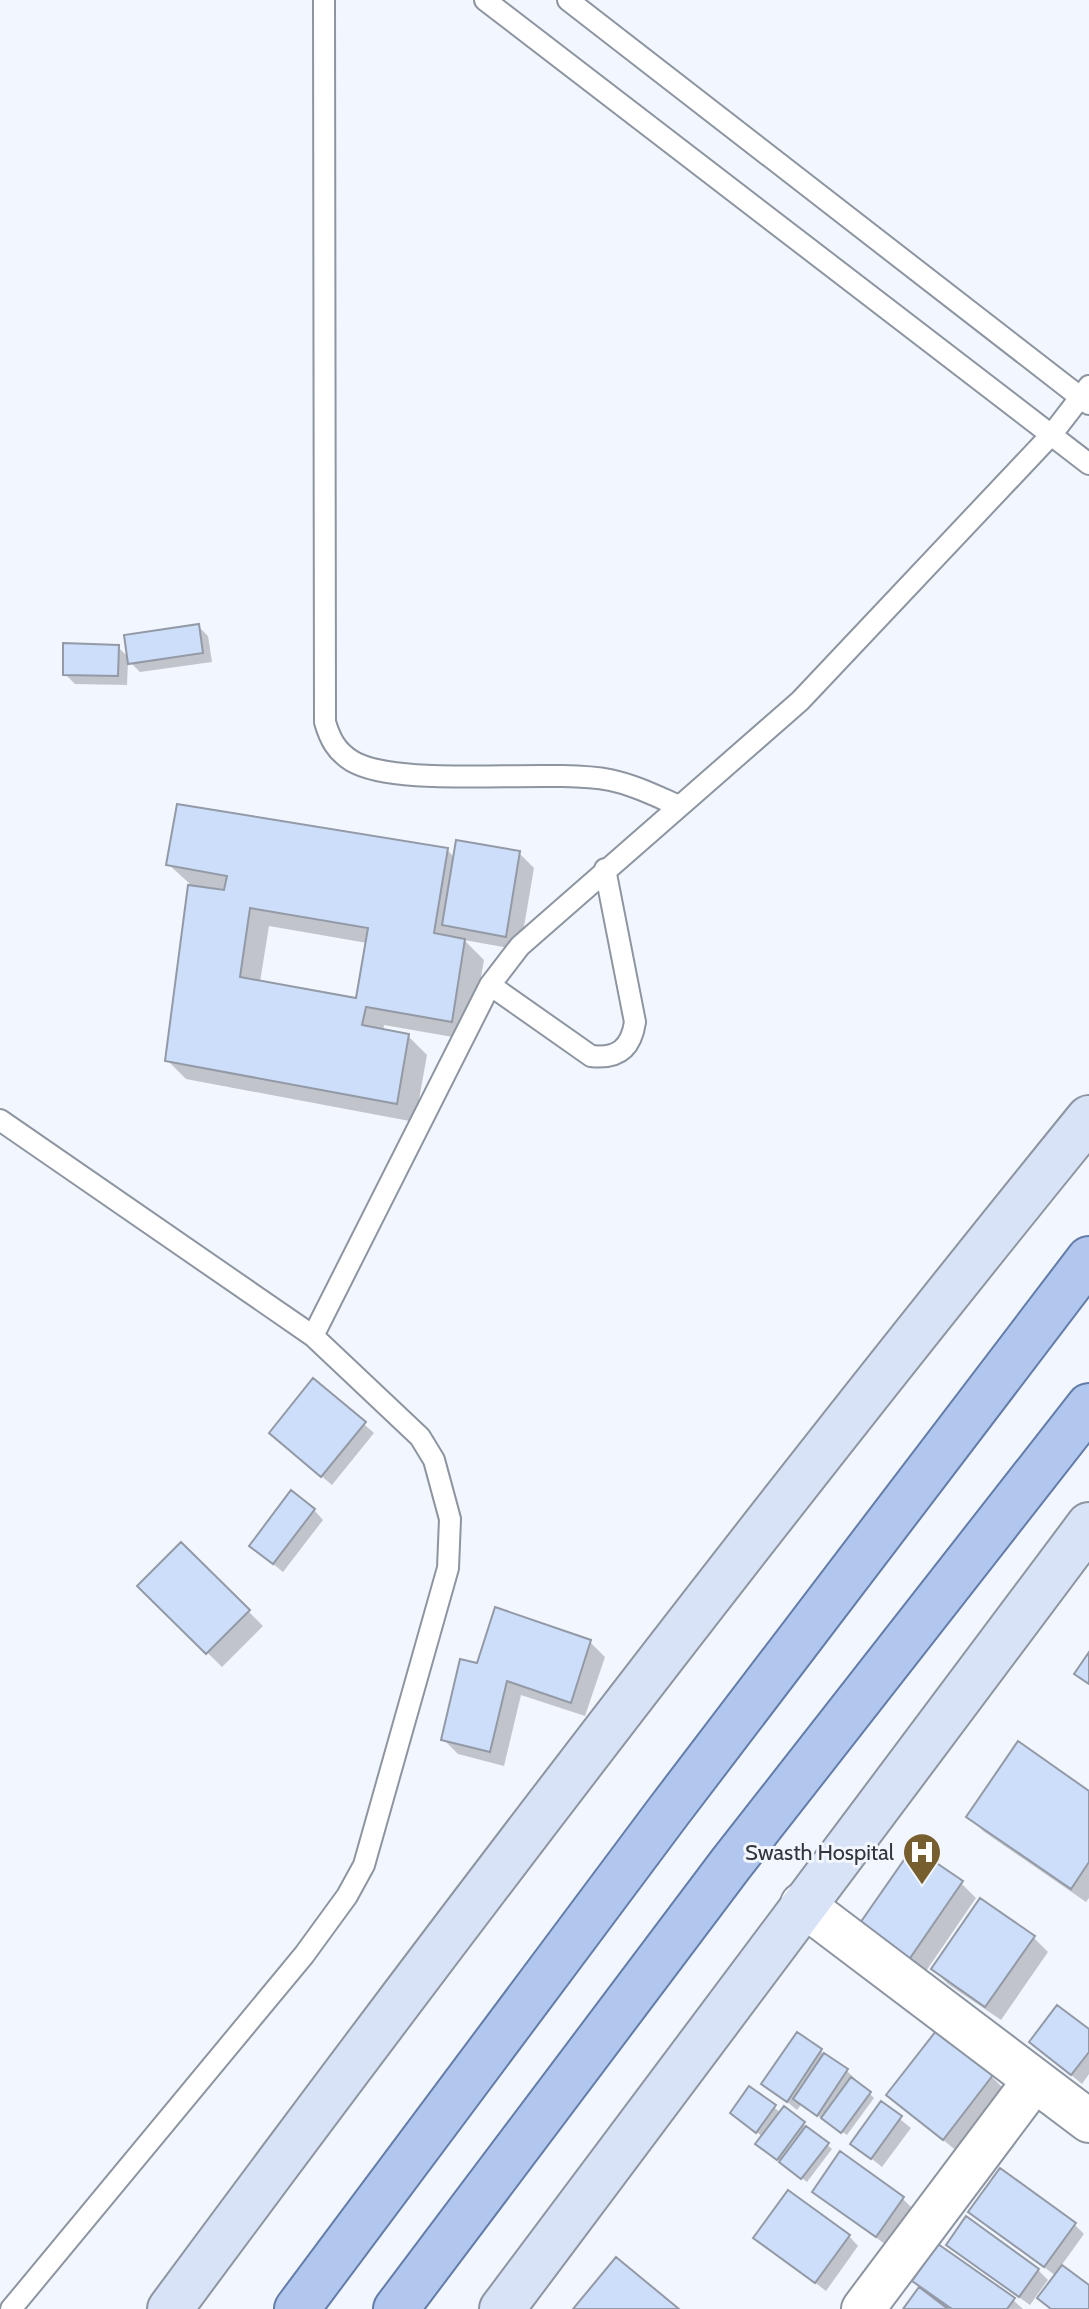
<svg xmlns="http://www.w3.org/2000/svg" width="1089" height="2309" viewBox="0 0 1089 2309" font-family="Cabin,sans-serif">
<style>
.shadow{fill:#0003;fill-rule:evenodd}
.building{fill:#cddefb;stroke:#939aa6;stroke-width:2;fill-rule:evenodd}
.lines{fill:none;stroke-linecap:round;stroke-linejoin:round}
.lane-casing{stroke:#8d95a1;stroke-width:24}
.street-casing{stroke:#8d95a1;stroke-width:46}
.secondary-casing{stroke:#8d95a1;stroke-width:48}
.primary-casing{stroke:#637ca8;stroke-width:48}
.lane{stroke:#fff;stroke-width:20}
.street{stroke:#fff;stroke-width:42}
.secondary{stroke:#d8e3f7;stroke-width:44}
.primary{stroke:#b2c7ee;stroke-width:44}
.labels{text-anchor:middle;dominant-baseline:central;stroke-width:6;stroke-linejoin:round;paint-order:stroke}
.poi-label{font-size:22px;fill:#32353a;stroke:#f2f6fe;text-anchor:end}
</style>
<rect width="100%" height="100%" fill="#f2f6fe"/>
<path class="shadow" d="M198,626l10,10 4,26 -72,10 -12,-12 -1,25 -52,-1 -10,-10 53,-27 11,11z
M447,850l8,8 64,-5 15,15 -14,82 -56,-10 20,20 -14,80 -86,-15 -1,6 25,5 19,19 -12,67 -229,-43 -19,-19 23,-176 -22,-20zM269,926l98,17 -9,57 -98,-18z
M314,1381l60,52 -42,52 -51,-43z
M314,1510l9,10 -40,52 -32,-26z
M181,1544l82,82 -41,41 -82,-81z
M590,1642l15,15 -20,59 -64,-21 -17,71 -46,-12 -15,-15 35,-74z
M1089,1794v104l-3,4 -103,-71 -14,-15z
M961,1883l15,15 -52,76 -48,-34z
M1033,1937l15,15 -47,68 -53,-36 -15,-15z
M1089,2032v42l-7,10 -51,-42z
M798,2034l49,37 27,27 -27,37 -46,-30 -4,5 -33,-27z
M992,2077l14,14 -47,62 -70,-58z
M750,2088l31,25 22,11 29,25 -25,33 -45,-34 1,-11 -26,-20z
M881,2104l30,24 -29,39 -30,-24z
M814,2191l88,7 10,10 -26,37z
M971,2212l103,12 10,10 -23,32 28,22v21h-38l-14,-14 -7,10 -72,-51 -10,-10 90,26 10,10 -11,15 3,2 16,-21z
M849,2236l9,10 -32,45 -70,-54z
M922,2287l91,13 10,9h-118z"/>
<path class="building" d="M199,624l4,29 -75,11 -4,-29z
M63,643l56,2 -1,31 -55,-1z
M177,804l271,44 -14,85 31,6 -13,83 -86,-15 -4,18 47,9 -12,70 -232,-43 23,-176 36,5 3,-14 -61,-11zM250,908l118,20 -12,70 -116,-21z
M456,840l64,11 -14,86 -64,-12z
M313,1378l53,44 -45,55 -52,-44z
M291,1490l24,19 -42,55 -24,-18z
M181,1542l69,68 -44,44 -69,-68z
M495,1607l96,33 -20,63 -64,-22 -17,71 -49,-12 19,-81 17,4z
M1089,1652v32l-15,-10z
M1018,1741l71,50v71l-18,27 -105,-72z
M913,1847l50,34 -55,80 -50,-35z
M980,1898l55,38 -50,71 -54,-38z
M1057,2005l32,24v23l-18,23 -42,-33z
M936,2031l57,44 -50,65 -57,-45z
M797,2032l25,17 -35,53 -26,-18z
M824,2053l24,16 -31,47 -24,-17z
M851,2077l20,15 -30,41 -20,-15z
M749,2086l27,19 -20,28 -26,-20z
M881,2101l21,15 -31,43 -21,-15z
M784,2106l21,16 -28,38 -22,-16z
M806,2126l23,17 -28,36 -22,-17z
M840,2151l64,46 -28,40 -64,-45z
M1000,2168l76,55 -32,44 -76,-55z
M788,2190l62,45 -35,48 -62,-45z
M966,2216l73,53 -20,28 -73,-52z
M938,2244l77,54 -8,11h-55l-40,-28z
M616,2257l63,52h-106z
M1062,2265l27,20v24h-38l-14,-11z
M919,2287l29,22h-45z"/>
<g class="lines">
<defs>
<path id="lane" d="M324,0l1,722c5,17 11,29 27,39 47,28 194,7 258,19 24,5 46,16 69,26
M485,0l604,464
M568,0l521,404
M490,985l101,71c26,3 40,-7 44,-34l-30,-153
M0,1120l313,216 107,101 14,23 16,59 -2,49 -84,297 -17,31 -43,59 -293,354
M313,1336l177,-351 30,-39 280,-245 252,-267 37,-48"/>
<path id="street" d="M802,1904l287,217
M863,2309l171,-228"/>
<path id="secondary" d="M170,2309c298,-403 603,-802 919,-1191
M502,2309l587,-784"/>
<path id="primary" d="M297,2309l371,-497 421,-553
M396,2309l334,-444 359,-459"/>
</defs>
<use href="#lane" class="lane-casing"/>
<use href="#street" class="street-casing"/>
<use href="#secondary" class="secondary-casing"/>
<use href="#primary" class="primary-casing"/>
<use href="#lane" class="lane"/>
<use href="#street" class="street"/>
<use href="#secondary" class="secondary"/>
<use href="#primary" class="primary"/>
</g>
<defs>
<symbol id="hospital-pin" viewBox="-11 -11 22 30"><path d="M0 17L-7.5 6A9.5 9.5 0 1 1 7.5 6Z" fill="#775e2f" stroke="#f2f6fe"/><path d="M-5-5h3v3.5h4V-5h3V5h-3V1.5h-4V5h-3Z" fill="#fff"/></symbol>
</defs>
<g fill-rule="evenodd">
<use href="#hospital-pin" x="900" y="1830" width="44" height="60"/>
</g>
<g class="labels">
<g class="poi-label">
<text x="894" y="1852">Swasth Hospital</text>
</g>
</g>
</svg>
